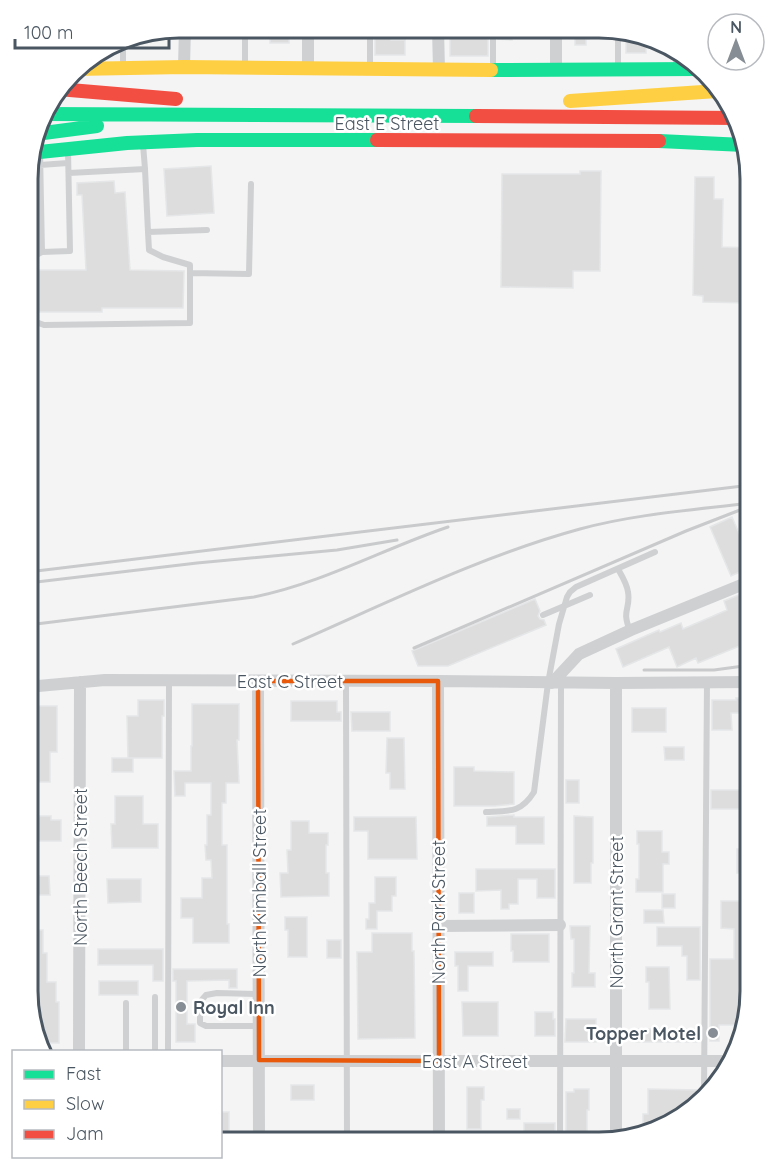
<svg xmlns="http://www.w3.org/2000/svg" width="778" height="1170" viewBox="0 0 778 1170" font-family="Quicksand,sans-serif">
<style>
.building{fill:#ddddde;stroke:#e5e6e7;stroke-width:1.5}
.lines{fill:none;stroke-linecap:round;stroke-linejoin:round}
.lane{stroke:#ced0d2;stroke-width:6}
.street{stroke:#ced0d2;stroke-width:12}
.fast{stroke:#16e098;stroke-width:14}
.slow{stroke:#ffcf43;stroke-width:14}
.jam{stroke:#f24e42;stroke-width:14}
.rail{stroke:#c9cacc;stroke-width:3}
.marked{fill:none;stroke:#e8590c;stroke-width:4.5;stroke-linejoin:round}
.poi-dot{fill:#868d94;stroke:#fff;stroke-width:2}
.labels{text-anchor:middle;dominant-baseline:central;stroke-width:5;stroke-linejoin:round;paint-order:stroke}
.street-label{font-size:18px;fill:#4a5661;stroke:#fff}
.poi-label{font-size:18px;font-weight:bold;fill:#4a5661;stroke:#fff;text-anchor:start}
.rim{fill:none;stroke:#4a5661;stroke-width:3}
</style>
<rect width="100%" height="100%" fill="#f4f4f4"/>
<path class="building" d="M375,28h16v12h14v15h-30z
M272,29h9v3h8v11h-19v-11h2z
M450,29h38v27h-38z
M498,29h14v11l-14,-1z
M575,30h14v9h-3v6h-11z
M626,30l20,7v16h-20z
M211,166l3,47 -47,3 -3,-47z
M580,171h21l-1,100h-27v17l-72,-1 1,-113h78z
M695,177h19v22h9l-1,48 29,1 -1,55 -47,-1v-6l-10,-1z
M114,181l1,12 10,-1 5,78 54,1 -1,37h-81v4h-71v-42h55l-4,-75h-5v-12z
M732,517l19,44v6l-20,9 -21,-49z
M751,590v75l-9,-20 -44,18 -2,-5 -19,9 -8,-20 -46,20 -7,-18 43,-19 1,2 21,-9 2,6 44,-19 -3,-9z
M535,599l5,12 -2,5 2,3 4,1 2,5 -98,41h-30l-6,-15z
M736,698h15v15h-20l1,17h-20v-30h24z
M138,700h26v16h-2v42h-34l-1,-42h11z
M291,701h46v11h4v9h-50z
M192,704h47v36h-2l2,43h-13v20h-4v42h5v79h2v19h-36v-25h-12v-20h21v-20h10l-1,-18h-5l-1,-15h2v-30h4v-32h-26v13h-10l-1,-25h17v-25h1z
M27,706h30v46h-7v30h-23z
M632,708h34v24h-34z
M351,712h39v19h-38z
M387,738h17l1,51h-15v-16h-4z
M664,747h20v13h-19z
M112,758h21v14h-21z
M454,767h20v4l40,1v32l-20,2h-40z
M566,780h13v23h-13z
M711,790h34v19h-34z
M115,796h28v28h15v24h-46l-1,-24h4z
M514,815v2h30v27h-28v-18h-29v-9z
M31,816h20v4h10v21h-34v-21h4z
M574,816l19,1v46h-2v20h-17z
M354,817h62l1,42h-49v-28h-14z
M740,820h11v53h-14v-24h3z
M291,821h18v12h19v12h-2v28h3v23l-48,1 -1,-24h8l-1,-23h4z
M637,831h25v21h7v12h-6v28h-27v-13h3v-35h-2z
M476,869h79v29h-18v-19h-19v25h-9v5h-8v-19l-25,1z
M27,876h22l1,19h-23z
M375,877h21v19h-4v15h-15v18h-11v-10h3v-16h6z
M107,879h34v23l-33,1z
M459,893h15v20h-15z
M662,894h13v14h-13z
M721,901h30v101l-8,23h-24v16h-9v-82h24v-30l-13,-1z
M644,910h19l1,13h-20z
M285,917h22v40h-19v-27h-3z
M570,926h20l-1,47h6v14h-23v-14h2v-34h-3z
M657,927h43v53h-13v-24h-5v-10h-25z
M27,930h16v23h4v29h9v20h3v41h-22l-10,-51v-14h3v-36h-3z
M372,933h40v18h2l1,87 -57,1 -1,-87h15z
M511,934h38v28h-36v-11h-2z
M327,940h14v18h-14z
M98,949h65v32h-10v-16h-55z
M455,952h38v14h-25v25h-10v-25h-3z
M646,967h23l1,42h-21v-27h-3z
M173,969h64v19h-8v-8l-42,1v43h8v18h-19v-61h-3z
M99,981h39v14h-39z
M462,1002h36v34h-35z
M535,1012h18v7h2v17h-20z
M566,1019h30v23h-31z
M633,1029h66v13h-66z
M291,1085h23v15h-23z
M467,1087h17v13h-3v29h-14z
M574,1089h15v21h-2v27h-13v6h-8v-51h8z
M648,1089l51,1 1,7 -42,34 -15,3v-20h5z
M507,1109h13v10h-13z
M220,1112h9v30h-9z
M524,1123h31v12h-6v8h-12v-8h-13z"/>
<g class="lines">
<path class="lane" d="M123,39v28
M245,67v-40
M370,67v-39
M493,67v-38
M618,68v-38
M40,152l2,100 28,-1 -2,-101
M40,165l28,-2
M145,169l3,63 59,-2
M69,173l76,-4 -2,-25
M28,235h13
M28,259l14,-7
M190,273l59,1 2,-90
M28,319l16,6 146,-2v-58l-27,-8 -14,-7 -1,-18
M618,569c4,7 9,15 10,23 3,16 -7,19 2,38
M543,615l47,-20
M346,681l1,461
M486,812c23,-1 35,1 48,-20l14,-109 11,-59 8,-27 3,-5 6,-5 79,-35
M155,997v55
M126,1003v49
M258,1026h-52l-6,-3v-21l6,-7 11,-2 42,1
M168,1052l1,-372
M704,1094l3,-412
M560,1143l1,-460"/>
<path class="street" d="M438,29l1,41
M184,67l1,-40
M308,68v-40
M556,69v-40
M679,69v-17
M258,681l1,461
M438,681l1,462
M552,683l27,-29 52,-24 120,-49
M27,687l78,-7 333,1 178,2 135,-1
M437,926l123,-1
M79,1052l1,-370
M220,1061h510
M616,1140v-457"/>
<path class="fast" d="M491,70l209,-1
M43,114l433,2
M36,134l61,-8
M659,141l85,4
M30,153l97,-10 70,-3h180"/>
<path class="slow" d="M75,69l109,-2 307,3
M570,101l147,-10"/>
<path class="jam" d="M58,89l118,10
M476,116l262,2
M377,140l282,1"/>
<path class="rail" d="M28,572l723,-87
M28,583l169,-20 140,-13 60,-10
M28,625l226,-28c69,-14 129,-48 194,-70
M293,644c94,-41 188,-88 287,-115 55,-15 114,-19 171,-26
M414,648l272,-117 54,-21
M644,670h70l37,-5"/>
</g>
<path class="marked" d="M258,681h180l1,380 -180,-1z"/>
<g class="poi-dot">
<circle cx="181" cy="1007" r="6"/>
<circle cx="713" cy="1033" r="6"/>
</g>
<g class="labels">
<g class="street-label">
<text x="387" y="123">East E Street</text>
<text x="290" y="681">East C Street</text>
<text transform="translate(80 867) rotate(-90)">North Beech Street</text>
<text transform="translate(259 893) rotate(-90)">North Kimball Street</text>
<text transform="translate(438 912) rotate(-90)">North Park Street</text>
<text transform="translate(616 912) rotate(-90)">North Grant Street</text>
<text x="475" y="1061">East A Street</text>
</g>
<g class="poi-label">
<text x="193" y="1007">Royal Inn</text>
<text x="701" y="1033" text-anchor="end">Topper Motel</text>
</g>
</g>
<path d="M0 0H778V1170H0ZM179 38H599A141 141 0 0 1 740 179V991A141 141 0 0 1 599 1132H179A141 141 0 0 1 38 991V179A141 141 0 0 1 179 38Z" fill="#fff" fill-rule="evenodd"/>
<path class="rim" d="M179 38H599A141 141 0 0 1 740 179V991A141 141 0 0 1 599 1132H179A141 141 0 0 1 38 991V179A141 141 0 0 1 179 38Z"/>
<rect x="12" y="1050" width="210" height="108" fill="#ffffff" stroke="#b7bbc0" stroke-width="1.5"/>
<rect x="24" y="1070" width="30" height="9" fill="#16e098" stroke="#b7bbc0" stroke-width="1.5"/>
<text x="66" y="1080" font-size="18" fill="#4a5661">Fast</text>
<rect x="24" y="1100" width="30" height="9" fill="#ffcf43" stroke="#b7bbc0" stroke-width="1.5"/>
<text x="66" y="1110" font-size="18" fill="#4a5661">Slow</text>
<rect x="24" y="1130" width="30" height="9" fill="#f24e42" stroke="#b7bbc0" stroke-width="1.5"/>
<text x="66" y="1140" font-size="18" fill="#4a5661">Jam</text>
<g transform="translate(736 42)"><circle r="28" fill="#ffffff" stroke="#b7bbc0" stroke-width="1.5"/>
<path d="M0-4.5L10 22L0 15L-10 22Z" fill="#868d94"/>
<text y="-9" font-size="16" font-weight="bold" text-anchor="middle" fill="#4a5661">N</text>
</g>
<path d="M15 39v9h154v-9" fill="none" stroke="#4a5661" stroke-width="3"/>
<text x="24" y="39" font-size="18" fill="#4a5661" stroke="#ffffff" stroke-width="4.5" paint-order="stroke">100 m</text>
</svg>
